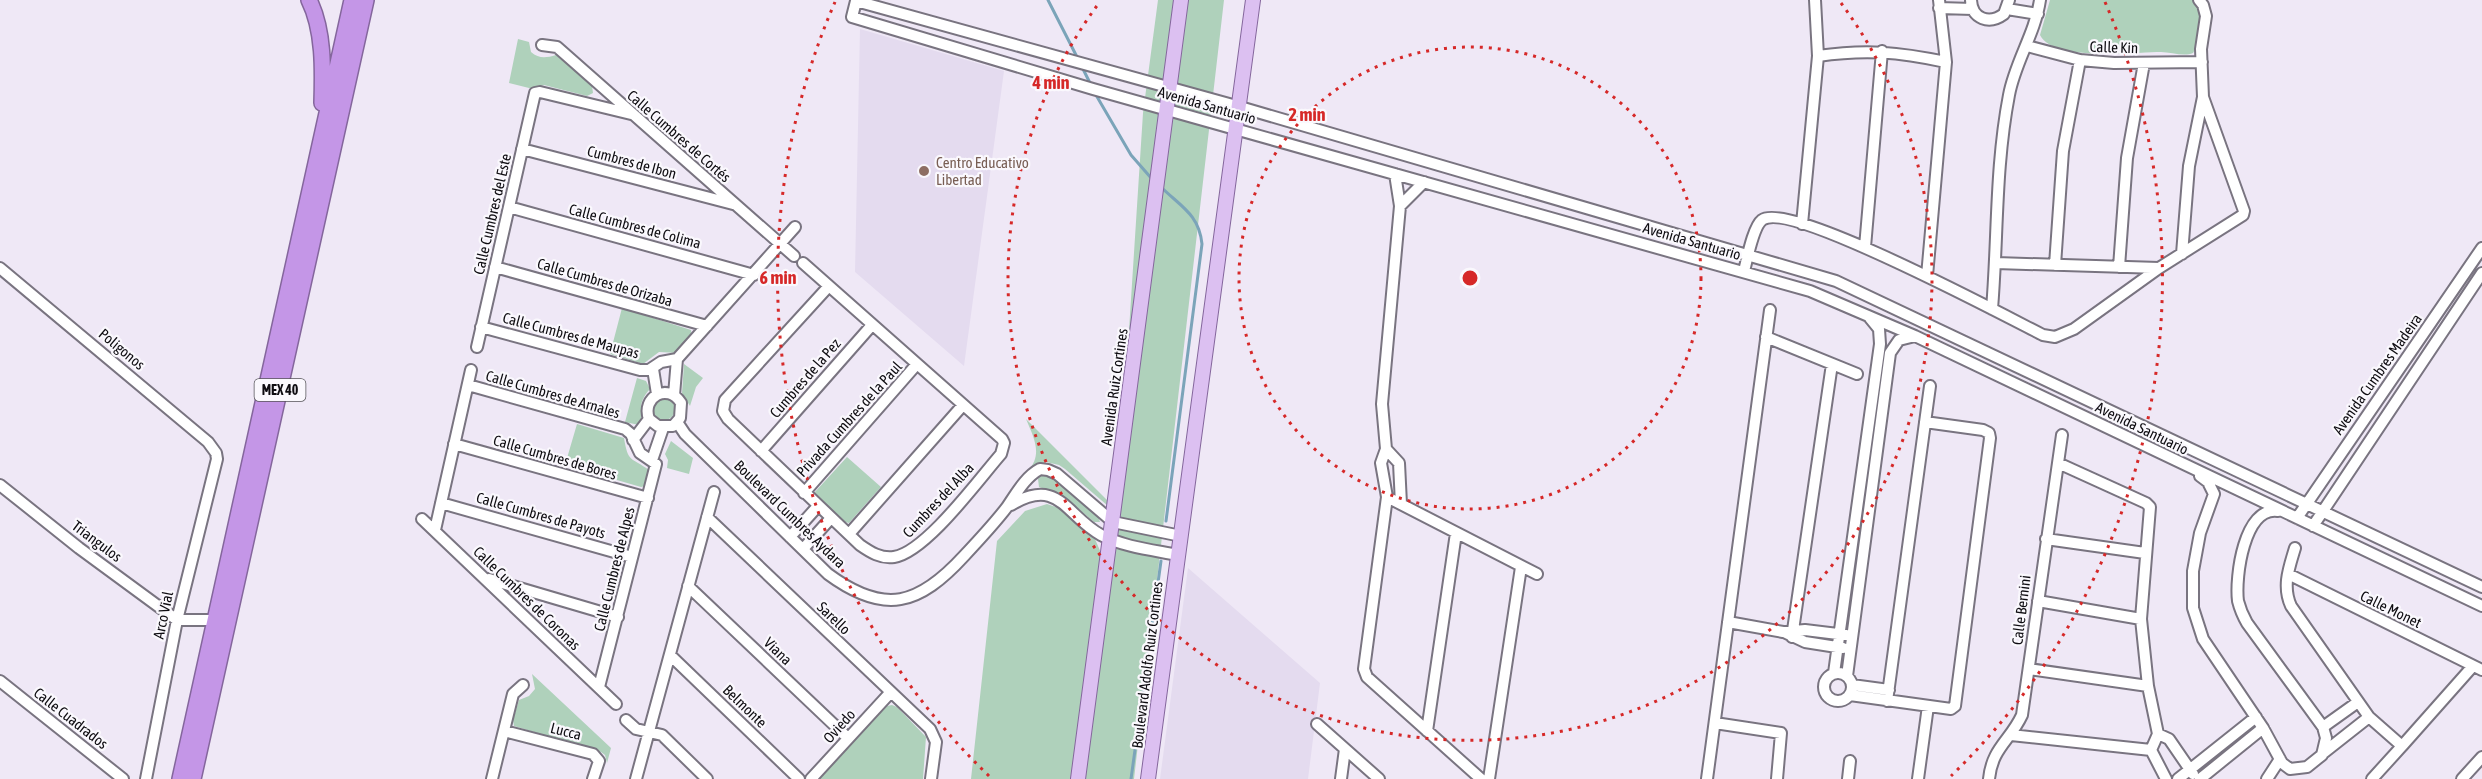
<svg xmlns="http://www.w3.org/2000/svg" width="2482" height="779" viewBox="0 0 2482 779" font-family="'Asap Condensed',sans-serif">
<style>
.built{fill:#e4dbef}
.green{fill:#afd1bb}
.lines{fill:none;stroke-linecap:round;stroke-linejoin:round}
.stream{stroke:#7ba4b9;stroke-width:3}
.minor-casing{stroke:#797480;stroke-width:14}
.major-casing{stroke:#84669c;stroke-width:16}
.highway-casing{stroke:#84669c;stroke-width:18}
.minor{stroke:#fff;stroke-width:10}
.major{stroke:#dcc0f1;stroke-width:14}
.highway{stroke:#c496e7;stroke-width:15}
.ring{fill:none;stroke:#d62828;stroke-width:3;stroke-dasharray:3 6}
.education-dot{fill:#8d6e63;stroke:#faf8fd;stroke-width:2}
.labels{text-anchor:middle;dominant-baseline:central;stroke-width:4.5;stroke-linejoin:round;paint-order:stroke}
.shield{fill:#faf8fd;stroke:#555358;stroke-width:1.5}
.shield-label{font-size:14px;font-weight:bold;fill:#0e0c11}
.street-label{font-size:15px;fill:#0e0c11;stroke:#faf8fd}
.education-label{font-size:15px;fill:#785e54;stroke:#faf8fd;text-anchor:start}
.centre{fill:#d62828;stroke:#faf8fd;stroke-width:3}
.ring-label{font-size:18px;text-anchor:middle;font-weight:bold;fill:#d62828;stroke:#faf8fd;stroke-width:4.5;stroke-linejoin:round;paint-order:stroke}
</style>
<rect width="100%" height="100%" fill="#efe8f6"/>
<path class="built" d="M860,29l144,42 -40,295 -109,-94z
M1188,568l132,115 -12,96h-148z"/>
<path class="green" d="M1158,0h66l-90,779h-163l26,-238 28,-30 22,-7 12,4 36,31 6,14 15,-21 27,-419z
M2050,0h145l7,12 -5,34 -4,7c-9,4 -22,-1 -32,-1 -25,0 -108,10 -121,-17z
M518,39l11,3 2,10c8,7 15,6 25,3l36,31 1,7 -6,3 -43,-11 -11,4 -24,-6z
M622,308l69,22 1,7 -14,16 -19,-1 -16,12 -33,-10z
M684,364l19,14 -7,9 -6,19 -8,-13z
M637,378l9,3 4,8c-15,16 -5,23 -11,36l-14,-3z
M653 409a11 11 0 1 1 22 0a11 11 0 1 1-22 0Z
M1026,419l84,84 -2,3 -43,-37 -6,-4 -13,-3 -16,11 -2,-2c15,-17 6,-33 -2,-52z
M577,424l47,14c4,25 7,19 25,32l-3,16 -5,1 -76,-22z
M671,441l22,17 -4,16 -22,-6 1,-8 -3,-6z
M847,457l34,30 -32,36 -4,-1 -31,-29z
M1042,474l10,1 46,41 2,6h-6l-33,-28 -22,-7 -1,-8z
M532,674l79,74 -4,15 -2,-8 -4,-3 -87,-26 -1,-6 6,-20 10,-4 6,-7z
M892,705l5,2 29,30 -3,42h-106l70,-73z"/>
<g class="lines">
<path class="stream" d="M1048,0l29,57
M1083,69l7,14
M1096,95l35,60 21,24
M1161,187c19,19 38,27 41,57l-36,277
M1131,779l30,-218"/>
<defs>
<path id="minor" d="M1971,0c1,19 18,25 33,14l5,-14
M1939,8l34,1
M2007,9l31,5
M542,45l15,2 237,209
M2027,46l53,14 34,3 88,-1
M1818,56c48,-7 80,-4 128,6
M522,149l211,55
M1395,174l5,32 -18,198 4,45 -5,14 6,34 -23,172 3,8 114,102
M1400,206l24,-24
M509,207l245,68
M1802,224l16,-168 -3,-56
M1865,247l17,-196
M2182,254l7,-88 14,-69
M803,263l26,23 173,153 2,4 -3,11c-22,25 -75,98 -107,103 -13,2 -24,-5 -34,-12l-132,-126 -5,-8 2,-11 104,-114
M1996,263l163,5
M2055,265l8,-114 17,-91
M495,267l212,59
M2119,267l8,-109 17,-95
M0,268l208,174 8,11 1,6 -40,161 -31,159
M1744,271c3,-11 9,-44 18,-51 27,-20 245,97 281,115l12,2 19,-8 85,-61 84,-53 1,-4 -41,-114 -2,-48 5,-33 -3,-11 -4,-5
M1927,276l19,-214 -7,-62
M1992,309c6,-72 3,-141 17,-214 6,-33 26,-61 31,-95
M481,327l159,43h9l12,-8 16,-3
M1766,337l91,37
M477,347l58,-254 5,-1 91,22
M677,359l118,-132
M653,369l4,25
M468,385l157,44 6,5 9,19 16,11 -57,223
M674,395l3,-36
M677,422l8,12 143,140c57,42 91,31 136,-18 15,-16 30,-32 43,-49 9,-13 18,-30 33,-38l8,1 9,4 56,48 68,14
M633,440l16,-21c-8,-22 19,-37 32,-16l-1,15 -7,8h-15l-9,-7
M454,444l194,54
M1386,449l13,14 2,41
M761,451l111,-126
M652,460l11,-32
M2058,463l88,40 4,4 -9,112 7,67 10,48 -7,16 15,29
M2200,476l8,6 6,12 -14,39 -7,38v37l10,31 60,89 19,35 8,6 17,-2 15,-12 4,-17 -3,-11 -76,-104c-4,-7 -7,-14 -9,-22 -3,-24 6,-95 40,-90
M0,485l79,63 98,72h38
M804,493l113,-129
M1387,497l150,77
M441,503l191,54
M1011,505c48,-29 55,11 90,30 23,12 52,15 77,20
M707,517l223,212 6,13 -5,37
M2297,518l185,-270
M422,519l194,185
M2313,526l169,-253
M435,530l36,-160
M849,534l114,-129
M790,537l28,-31
M2046,539l99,14
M2295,548c-6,20 -13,38 -4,58l78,111 33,29 -30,33
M803,549l28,-31
M2288,574l194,96
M489,579l129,38
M688,586l160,152
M2482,587l-646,-306 -596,-174 -384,-106 -4,16 241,72 717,202 105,45 567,270
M2038,601l103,18
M1728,622l55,10 22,-2 41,5
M1786,633l19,9 38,6
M1792,637l40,-273
M670,655l129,124
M2029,669l119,17
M1824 687a14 14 0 1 1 28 0a14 14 0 1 1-28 0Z
M1834,673l46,-329 -1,-15 -9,-11
M1847,676l43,-323 9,-13 16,-4
M0,681l123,98
M1852,685l37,5
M1850,695l101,14 4,-3 35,-268 -1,-5 -6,-3 -58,-8
M1887,701l43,-315
M626,720l10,9 26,6 45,44
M1715,723l66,10 -4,46
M1317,724l62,55
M2323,727l35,-25
M504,731l89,23 6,7 -6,18
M1427,731l29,-198
M2158,734l11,5 24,35
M2011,735l140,15
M2402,746l71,-80
M2322,754l47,-37
M492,779l21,-85 10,-9
M636,779l78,-287
M811,779l79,-86
M1341,779l4,-30
M1489,779l32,-212
M1707,779l63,-469
M1848,779l2,-18
M1918,779l10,-73
M1989,779c3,-31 21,-38 33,-64l40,-280
M2178,779l78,-62
M2200,779l63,-51
M2267,779l13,-20
M2462,779l20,-22"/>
<path id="major" d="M1078,779l103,-779
M1148,779l105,-779"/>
<path id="highway" d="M309,0c15,30 14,70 13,103
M180,779l172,-779
M193,779l173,-779"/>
</defs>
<use href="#minor" class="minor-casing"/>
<use href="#major" class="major-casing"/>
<use href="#highway" class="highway-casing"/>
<use href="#minor" class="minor"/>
<use href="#major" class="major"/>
<use href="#highway" class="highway"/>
</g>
<g class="ring">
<circle cx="1470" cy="278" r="231"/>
<path d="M1841 3A462 462 0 1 1 1099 3"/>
<path d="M989 776A692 692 0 0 1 835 2M2105 2A692 692 0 0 1 1951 776"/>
</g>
<circle class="education-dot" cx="924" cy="171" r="6"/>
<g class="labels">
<rect class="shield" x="254.5" y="379" width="51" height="22" rx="4.5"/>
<g class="shield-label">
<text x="280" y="390">MEX 40</text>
</g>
<g class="street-label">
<text transform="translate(2114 47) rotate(2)">Calle Kin</text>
<text transform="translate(1207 105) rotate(16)">Avenida Santuario</text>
<text transform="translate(679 136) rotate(41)">Calle Cumbres de Cortés</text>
<text transform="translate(632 162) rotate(15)">Cumbres de Ibon</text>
<text transform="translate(492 214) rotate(-77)">Calle Cumbres del Este</text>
<text transform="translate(635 226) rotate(15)">Calle Cumbres de Colima</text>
<text transform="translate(1692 241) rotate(16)">Avenida Santuario</text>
<text transform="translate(605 282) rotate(16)">Calle Cumbres de Orizaba</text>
<text transform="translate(571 335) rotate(15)">Calle Cumbres de Maupas</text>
<text transform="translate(122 349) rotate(40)">Poligonos</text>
<text transform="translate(2377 374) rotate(-55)">Avenida Cumbres Madeira</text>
<text transform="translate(805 378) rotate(-49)">Cumbres de la Pez</text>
<text transform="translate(1114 387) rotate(-82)">Avenida Ruiz Cortines</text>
<text transform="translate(553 394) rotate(16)">Calle Cumbres de Arnales</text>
<text transform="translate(849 419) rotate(-48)">Privada Cumbres de la Paul</text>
<text transform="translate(2142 428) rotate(26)">Avenida Santuario</text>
<text transform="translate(555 457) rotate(16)">Calle Cumbres de Bores</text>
<text transform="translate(938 500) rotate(-47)">Cumbres del Alba</text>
<text transform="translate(790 514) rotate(44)">Boulevard Cumbres Aydara</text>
<text transform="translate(541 515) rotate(16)">Calle Cumbres de Payots</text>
<text transform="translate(97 541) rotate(37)">Triangulos</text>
<text transform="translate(614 569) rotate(-76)">Calle Cumbres de Alpes</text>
<text transform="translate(527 598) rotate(44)">Calle Cumbres de Coronas</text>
<text transform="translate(2391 609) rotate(26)">Calle Monet</text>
<text transform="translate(2021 610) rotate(-83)">Calle Bernini</text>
<text transform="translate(163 615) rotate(-78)">Arco Vial</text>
<text transform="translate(834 618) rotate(44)">Sarello</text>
<text transform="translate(778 651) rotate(44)">Viana</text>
<text transform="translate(1147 665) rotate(-83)">Boulevard Adolfo Ruiz Cortines</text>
<text transform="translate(745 706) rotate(44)">Belmonte</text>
<text transform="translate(71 718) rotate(38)">Calle Cuadrados</text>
<text transform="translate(839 726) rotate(-48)">Oviedo</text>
<text transform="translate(566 731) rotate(14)">Lucca</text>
</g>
<g class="education-label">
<text x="936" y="162">Centro Educativo<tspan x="936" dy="17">Libertad</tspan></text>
</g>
</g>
<circle cx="1470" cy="278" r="9" class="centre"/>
<g class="ring-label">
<text x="1051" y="89">4 min</text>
<text x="1307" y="121">2 min</text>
<text x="778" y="284">6 min</text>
</g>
</svg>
